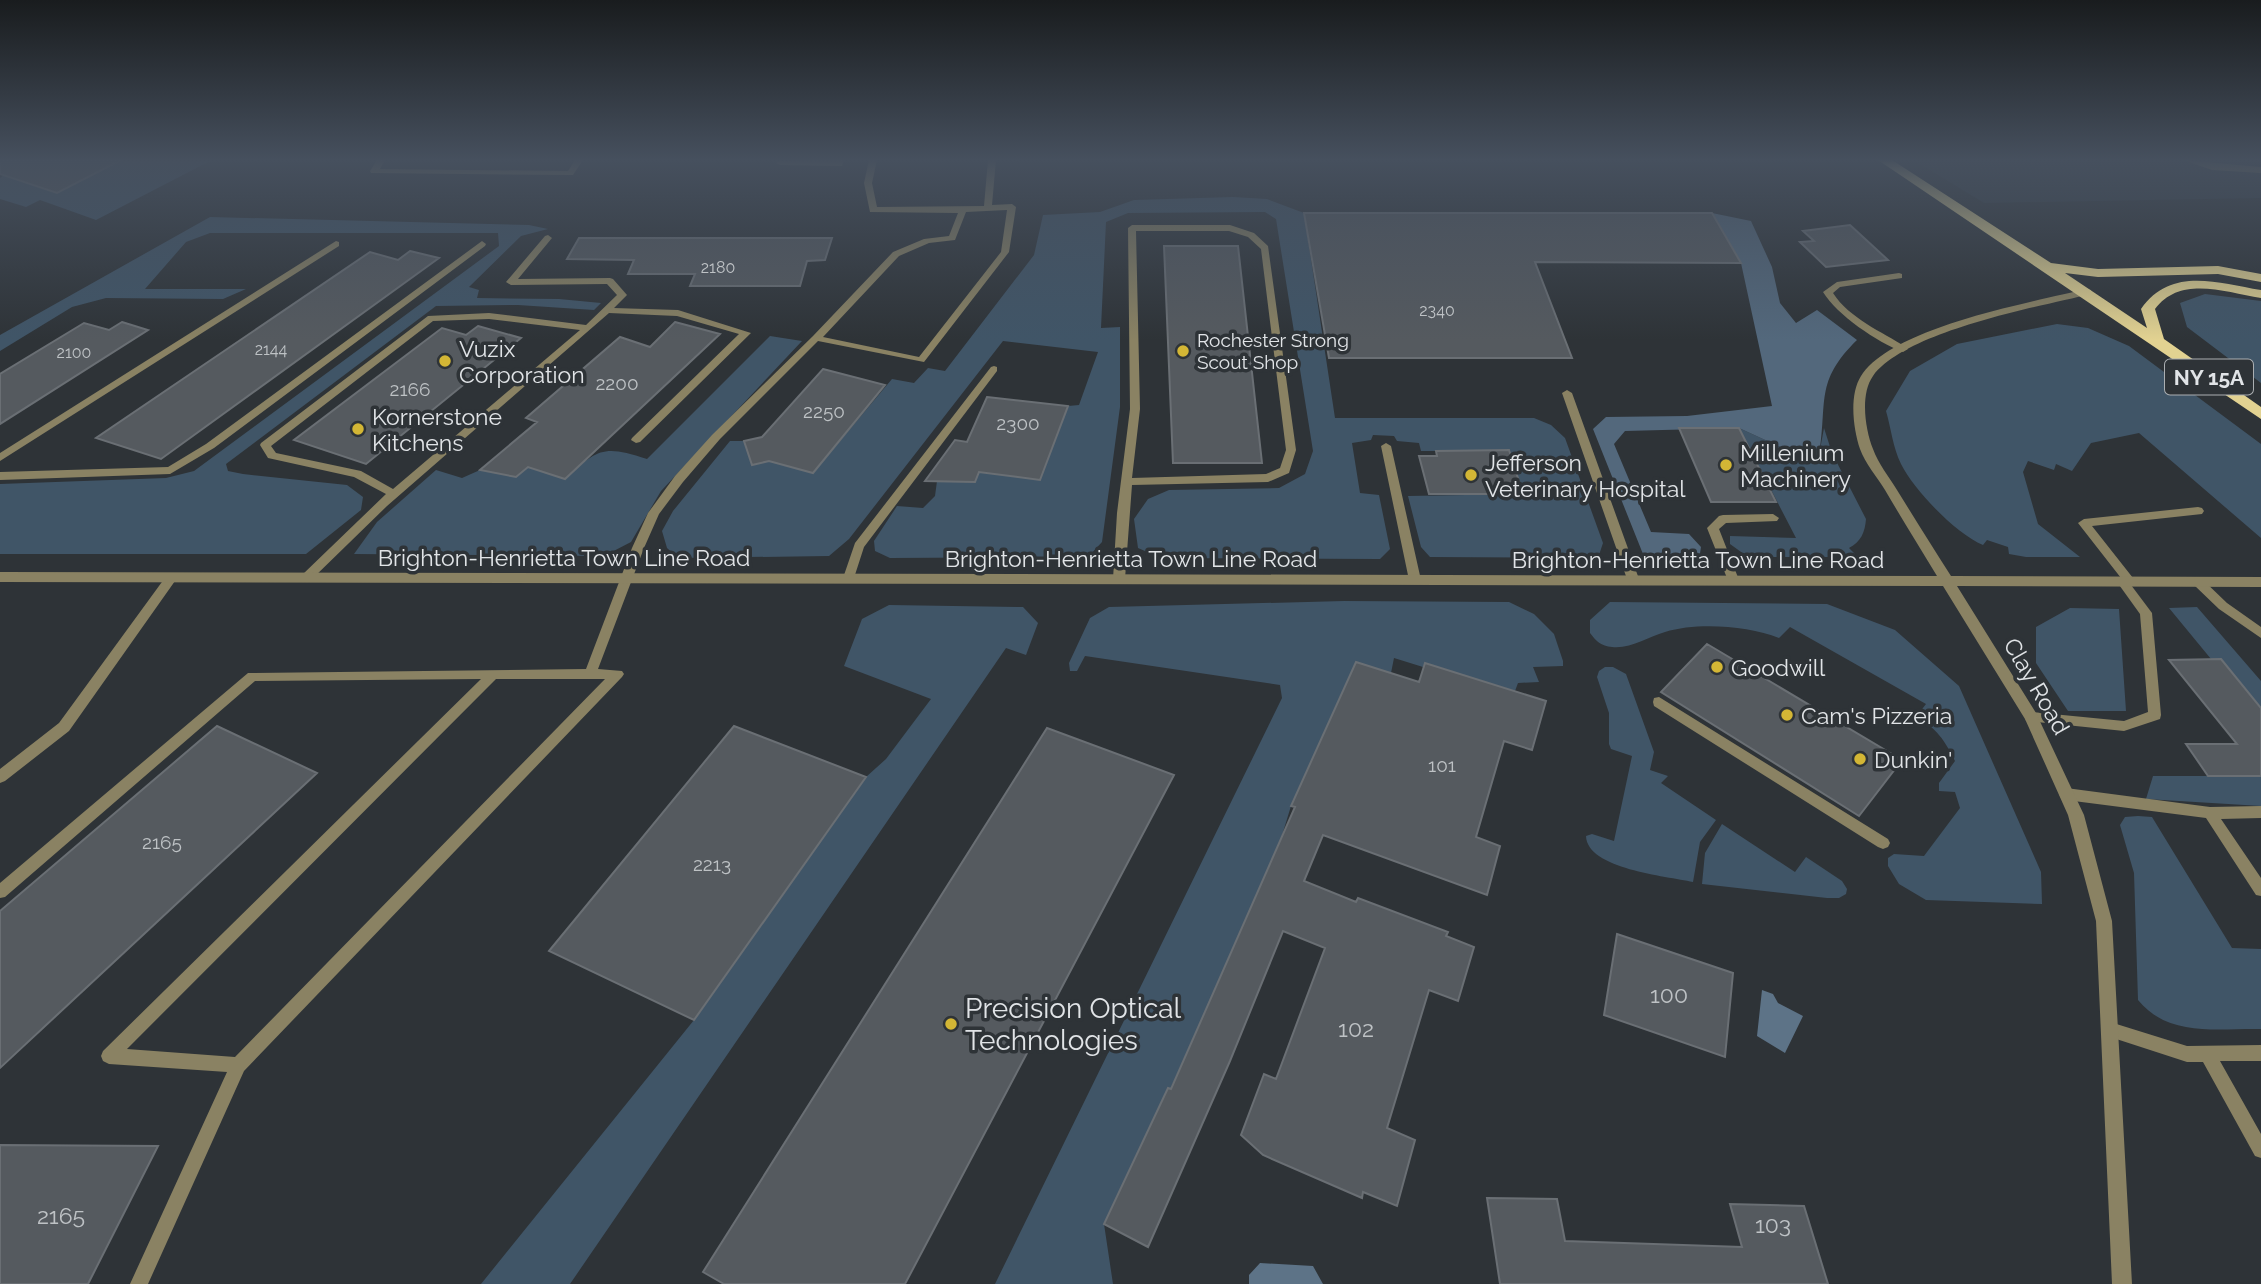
<svg xmlns="http://www.w3.org/2000/svg" width="2261" height="1284" viewBox="0 0 2261 1284" font-family="Raleway,sans-serif">
<style>
.built{fill:#343d45}
.green{fill:#405567}
.forest{fill:#53687c}
.water{fill:#5d7387}
.building{fill:#555a5f;stroke:#6a6f74;stroke-width:2}
.lines{fill:none;stroke-linecap:round;stroke-linejoin:round}
.service{fill:#8a8263;fill-rule:evenodd}
.minor{fill:#8a8263;fill-rule:evenodd}
.tertiary{fill:#8a8263;fill-rule:evenodd}
.primary{fill:#e2d291;fill-rule:evenodd}
.poi-dot{fill:#d3b635;stroke:#2e3337;stroke-width:2.5}
.labels{text-anchor:middle;dominant-baseline:central;stroke-width:7;stroke-linejoin:round;paint-order:stroke}
.far-number-label{font-size:16px;fill:#bec2c5}
.far-poi-label{font-size:19px;fill:#e1e4e7;stroke:#2e3337;text-anchor:start}
.number-label{font-size:19px;fill:#bec2c5}
.shield{fill:#2e3337;stroke:#abafb2;stroke-width:2}
.shield-label{font-size:21px;font-weight:bold;fill:#e1e4e7}
.poi-label{font-size:23px;fill:#e1e4e7;stroke:#2e3337;text-anchor:start}
.street-label{font-size:23px;fill:#e1e4e7;stroke:#2e3337}
.near-number-label{font-size:23px;fill:#bec2c5}
.near-poi-label{font-size:28px;fill:#e1e4e7;stroke:#2e3337;text-anchor:start}
</style>
<rect width="100%" height="100%" fill="#2e3337"/>
<path class="built" d="M1915,161h346v37l-277,5z"/>
<path class="green" d="M112,161h98l-114,59 -56,-20 -14,7 -26,-8v-21l4,-3 53,18 59,-30z
M1233,197l34,2 37,14 31,205h199l17,7 14,13 38,105 -5,15 -168,-1 -9,-10 -13,-51 115,-2 -14,-43h-88l-2,-8 -22,-2 -3,-5 -21,-1 -2,5 -19,3 8,50 19,2 11,54 -10,10 -219,-1 -23,-10 -4,-29 14,-20 21,-9 110,-2 26,-14 8,-23 -37,-232 -11,-7 -137,1 -22,9 -5,106 19,-1v80l-18,135 -14,15 -198,1 -15,-7 -1,-10 23,-35 26,2 12,-12 2,-15 38,1 4,-10 61,8 28,-74 11,-1 19,-53 -95,-11 -154,198 -20,17 -151,2 -11,-10 -5,-17 11,-20 57,-70h14l25,20 44,12 79,-94 22,4 14,-15 17,3 89,-116 9,-40 57,-3 34,-12z
M210,217l319,8 19,4 -27,7 -52,51 10,3 -2,8 82,1 42,4 -7,7 -76,-5 -82,1 -210,158 2,7 15,3 104,11 16,12 -2,13 -55,44h-306v-70l166,-6 28,-7 305,-225 -1,-13h-288l-24,9 -41,47h101l-23,10 -117,-1 -34,9 -72,44v-16z
M2205,294l56,7v82l-74,-56 -7,-24z
M2057,324l31,4 41,18 132,98v94l-122,-105 -48,10 -19,28 -16,-7 -2,6 -26,-9 -5,11 15,52 42,33h-54l-17,-3 -1,-7 -21,-7 -4,5c-27,-11 -69,-55 -82,-81 -8,-16 -10,-36 -15,-53l24,-40 47,-27z
M770,336l32,5 -141,150 -30,51 -27,14 -250,-2 23,-32 59,-52 26,8 18,-8 36,7 12,-10 37,12c33,-31 39,-34 82,-20z
M1739,428l59,27h21l5,-27 8,25 34,66c-1,13 -5,23 -17,29l6,6 -16,3h-91l-18,-13v-8l66,2z
M1344,601l165,1 25,12 20,20 9,27v5l-30,1 6,15 -21,1 -3,8 -90,-28 -2,4 -29,-9 -3,15 -35,-11 -65,144 -11,36 -105,237 -71,145 9,60h-118l287,-586 -2,-13 -195,-29 -8,15h-7l-1,-8 21,-45 19,-11z
M1610,602l217,2 68,26 64,56 82,186 1,32 -116,-4 -27,-16 -11,-18v-8l6,-4 30,2 36,-48 -5,-16 -16,-1v-8l16,-22c-10,-20 -18,-33 -39,-44l10,-13 -136,-77 -11,11c-31,-12 -81,-16 -114,-6 -17,5 -34,17 -53,15 -11,-1 -16,-6 -22,-14v-13z
M889,605l134,2 15,16 -12,32 -20,-7 -436,636h-89l213,-264 172,-243 20,-18 45,-60 -87,-33 18,-47z
M2197,607l64,74v27l-40,-49h-10l-42,-51z
M2070,608l49,1 7,102h-58l-32,-48v-36z
M1605,667h8l13,7 28,78 -4,18 18,6 -7,7 55,37 -16,22 -7,40c-27,-6 -106,-13 -107,-46l6,-2 22,7 18,-85 -21,-7 -2,-5v-31l-12,-36 2,-6z
M2153,776h108v30l-115,-7z
M2138,816l14,1 80,131 29,1v80c-43,-1 -92,9 -123,-29l-4,-127 -14,-48 5,-8z
M1722,824l73,48 11,-15 36,24 5,8 -1,5 -7,4h-12l-125,-14 3,-31z"/>
<path class="forest" d="M1712,213l39,8 21,46 8,36 16,20 21,-13 40,30c-43,42 -29,62 -38,115h-21l-59,-27 -114,3 -11,13 37,88 38,2 12,13 -2,13h-45l-11,-6 -50,-125 13,-12 81,-1 85,-10 -31,-143z"/>
<path class="water" d="M1762,990l11,4 5,9 25,13 -18,37 -28,-17z
M1260,1263l53,3 10,18h-74v-9z"/>
<path class="building" d="M0,160h121l-64,33 -57,-19z
M1304,213h408l29,50 -206,-1 37,96h-243z
M1850,225l38,35 -62,7 -26,-25 14,-1 -11,-10z
M579,238h253l-7,22 -18,1 -7,25h-110l5,-12h-67l6,-14 -67,-1z
M1164,246h74l24,217h-89z
M410,251l29,7 -278,201 -65,-21 274,-186 28,8z
M122,322l26,8 -148,94v-50l84,-51 25,7z
M675,322l45,12 -155,145 -37,-12 -12,10 -36,-7 57,-48 -11,-4 94,-81 30,10z
M478,326l43,12 -155,126 -72,-24 148,-112 24,7z
M823,369l62,16 -72,88 -44,-12 -17,4 -8,-24 18,-4z
M987,397l81,9 -28,74 -61,-8 -4,10 -50,-1 30,-41 12,2z
M1679,428h60l37,74h-65z
M1509,450l14,44h-94l-10,-38h18l-1,-5z
M1707,644l195,116 -43,56 -198,-124z
M2221,659l40,49v68h-53l-22,-32h51l-68,-84z
M1356,662l63,20 6,-19 121,38 -14,49 -28,-9 -28,96 24,9 -13,49 -164,-60 -19,46 52,21 2,-4 90,34 -2,4 28,11 -16,54 -29,-11 -42,138 28,12 -18,66 -34,-14 -1,6 -99,-43 -22,-20 23,-61 12,5 49,-131 -42,-17 -53,130 -82,186 -44,-23 64,-136 3,1 124,-282 -4,-1z
M217,726l100,47 -317,295v-157z
M734,726l132,51 -172,243 -145,-69z
M1047,728l127,47 -269,509h-181l-21,-12z
M1617,934l116,39 -8,84 -121,-42z
M0,1145l158,1 -70,138h-88z
M1487,1198l70,1 8,42 177,6 -12,-43 74,2 24,78h-328z"/>
<g class="lines">
<path class="service" d="M377,160h8l-5,9 188,2 7,-11h8l-10,15h-3l-199,-2 -1,-2z
M836,160h8l-2,6h-3l-59,-1 -4,-2 4,-2z
M869,160h8l-5,23 5,24 107,-1 4,-46h8l-4,45 20,-1 4,3 -7,45 -85,110 -106,-21 -98,98 -37,43 -24,32 -15,34 -46,121 24,2 2,3 -2,3 -378,394 -96,213h-18l97,-212 -118,-8 -6,-3 -2,-5 2,-5 378,-372 -226,2 -250,216 -5,1v-15l248,-210 338,-4 46,-121 16,-35 27,-37 37,-41 101,-99 80,-84 31,-13 25,-3 9,-23 -88,-1 -6,-29zM1007,210l-6,42 -82,105 -96,-20 76,-81 30,-13 26,-3 11,-28zM496,679h109l-370,378 -108,-8z
M1132,225h98l24,8 14,13 28,204 -7,23 -21,9 -136,3 -7,94 -6,4 -6,-4 4,-66 13,-104 -2,-181zM1136,231h93l19,6 13,12 25,201 -6,18 -14,6 -134,4 8,-69z
M548,235l4,3 -34,41 92,-1 3,1 14,16 -13,13 64,2 73,23 -111,109 -4,1 -5,-3 1,-2 107,-104 -62,-18 -68,-3 -222,193 -77,75h-8l-2,-3 2,-3 84,-81 -32,-17 -86,-19 -8,-13 1,-2 167,-127 61,-3 97,12 31,-30 -10,-11 -96,1 -5,-3 39,-46zM489,319l91,11 -187,159 -32,-18 -85,-18 -5,-7 162,-125z
M336,241l3,1v4l-339,215v-8z
M482,241l4,3 -1,2 -271,202 -44,26 -170,6v-8l168,-5 38,-23z
M1899,273l3,1v4l-62,9 -7,6c16,25 49,39 73,54l2,2 -5,3c-26,-10 -66,-37 -80,-60l14,-10z
M994,366l3,1v4l-133,176 -11,34h-8l-2,-3 12,-35 136,-176z
M1567,390l5,3 67,186 -2,3h-8l-2,-3 -65,-186z
M1386,443l5,3 30,134 -6,4 -6,-4 -28,-134z
M2198,507l4,1 2,3 -2,3 -110,12 41,52 2,3 -4,4 21,28 9,102 -1,4 -36,12 -98,-10 -1,-4 1,-4 5,-1 93,9 24,-9 -8,-98 -23,-32 4,-4 -43,-55 6,-4z
M1773,514l6,4 -2,3 -51,2 -7,6 20,51 -6,4 -4,-1 -22,-55 12,-12 4,-1z
M171,574l6,4 -2,3 -106,150 -64,50 -5,2v-14l59,-46 108,-148z
M2198,578l4,1 25,24 34,24v11l-42,-29 -25,-24 -2,-3 2,-3z
M1659,697l229,142 2,4 -2,4 -5,2 -5,-2 -224,-141 -1,-4 1,-4z
M2066,788l144,19 51,-1v12l-40,1 40,59v18l-5,-1 -50,-77 -140,-18 -5,-2 -2,-4 2,-4z
M2110,1022l77,24 74,-1v16h-41l41,73v24l-6,-2 -52,-94h-16l-83,-27 -2,-5 2,-5z"/>
<path class="minor" d="M2183,160l78,7v6l-49,-3z"/>
<path class="tertiary" d="M2087,289l4,1v4c-54,13 -185,37 -218,82 -13,18 -8,53 0,73 5,14 16,28 24,41 18,29 36,58 54,86l310,1v10l-304,-1 79,127 48,102 28,106 20,363h-20l-16,-363 -28,-106 -43,-96 -82,-133 -1943,-4v-10l1937,4c-17,-28 -35,-57 -52,-86 -8,-13 -20,-27 -25,-41 -7,-21 -11,-54 1,-73 31,-49 171,-74 226,-87z"/>
<path class="primary" d="M1878,160h14l159,103 47,6 120,-3 43,8v8l-43,-8 -120,3 -33,-4 82,55 -6,-19c30,-43 76,-26 120,-19v8c-36,-6 -81,-23 -106,11l9,30 97,68v12z"/>
</g>
<linearGradient id="sky" x2="0" y2="1"><stop stop-color="#191c1e"/><stop offset="0.47" stop-color="#46505e"/><stop offset="1" stop-color="#46505e" stop-opacity="0"/></linearGradient>
<rect width="2261" height="340" fill="url(#sky)"/>
<g class="poi-dot">
<circle cx="1183" cy="351" r="7"/>
<circle cx="445" cy="361" r="7"/>
<circle cx="358" cy="429" r="7"/>
<circle cx="1726" cy="465" r="7"/>
<circle cx="1471" cy="475" r="7"/>
<circle cx="1717" cy="667" r="7"/>
<circle cx="1787" cy="715" r="7"/>
<circle cx="1860" cy="759" r="7"/>
<circle cx="951" cy="1024" r="7"/>
</g>
<g class="labels">
<g class="far-number-label">
<text x="718" y="267">2180</text>
<text x="1437" y="310">2340</text>
<text x="271" y="349">2144</text>
<text x="74" y="352">2100</text>
</g>
<g class="far-poi-label">
<text x="1197" y="340">Rochester Strong<tspan x="1197" dy="22">Scout Shop</tspan></text>
</g>
<g class="number-label">
<text x="617" y="383">2200</text>
<text x="410" y="389">2166</text>
<text x="824" y="411">2250</text>
<text x="1018" y="423">2300</text>
<text x="1442" y="765">101</text>
<text x="162" y="842">2165</text>
<text x="712" y="864">2213</text>
</g>
<rect class="shield" x="2165" y="359.5" width="88" height="35" rx="5"/>
<g class="shield-label">
<text x="2209" y="377">NY 15A</text>
</g>
<g class="poi-label">
<text x="459" y="348">Vuzix<tspan x="459" dy="26">Corporation</tspan></text>
<text x="372" y="416">Kornerstone<tspan x="372" dy="26">Kitchens</tspan></text>
<text x="1740" y="452">Millenium<tspan x="1740" dy="26">Machinery</tspan></text>
<text x="1485" y="462">Jefferson<tspan x="1485" dy="26">Veterinary Hospital</tspan></text>
<text x="1731" y="667">Goodwill</text>
<text x="1801" y="715">Cam's Pizzeria</text>
<text x="1874" y="759">Dunkin'</text>
</g>
<g class="street-label">
<text x="564" y="557">Brighton-Henrietta Town Line Road</text>
<text x="1131" y="558">Brighton-Henrietta Town Line Road</text>
<text x="1698" y="559">Brighton-Henrietta Town Line Road</text>
<text transform="translate(2037 686) rotate(60)">Clay Road</text>
</g>
<g class="near-number-label">
<text x="1669" y="994">100</text>
<text x="1356" y="1028">102</text>
<text x="61" y="1215">2165</text>
<text x="1773" y="1224">103</text>
</g>
<g class="near-poi-label">
<text x="965" y="1008">Precision Optical<tspan x="965" dy="32">Technologies</tspan></text>
</g>
</g>
</svg>
